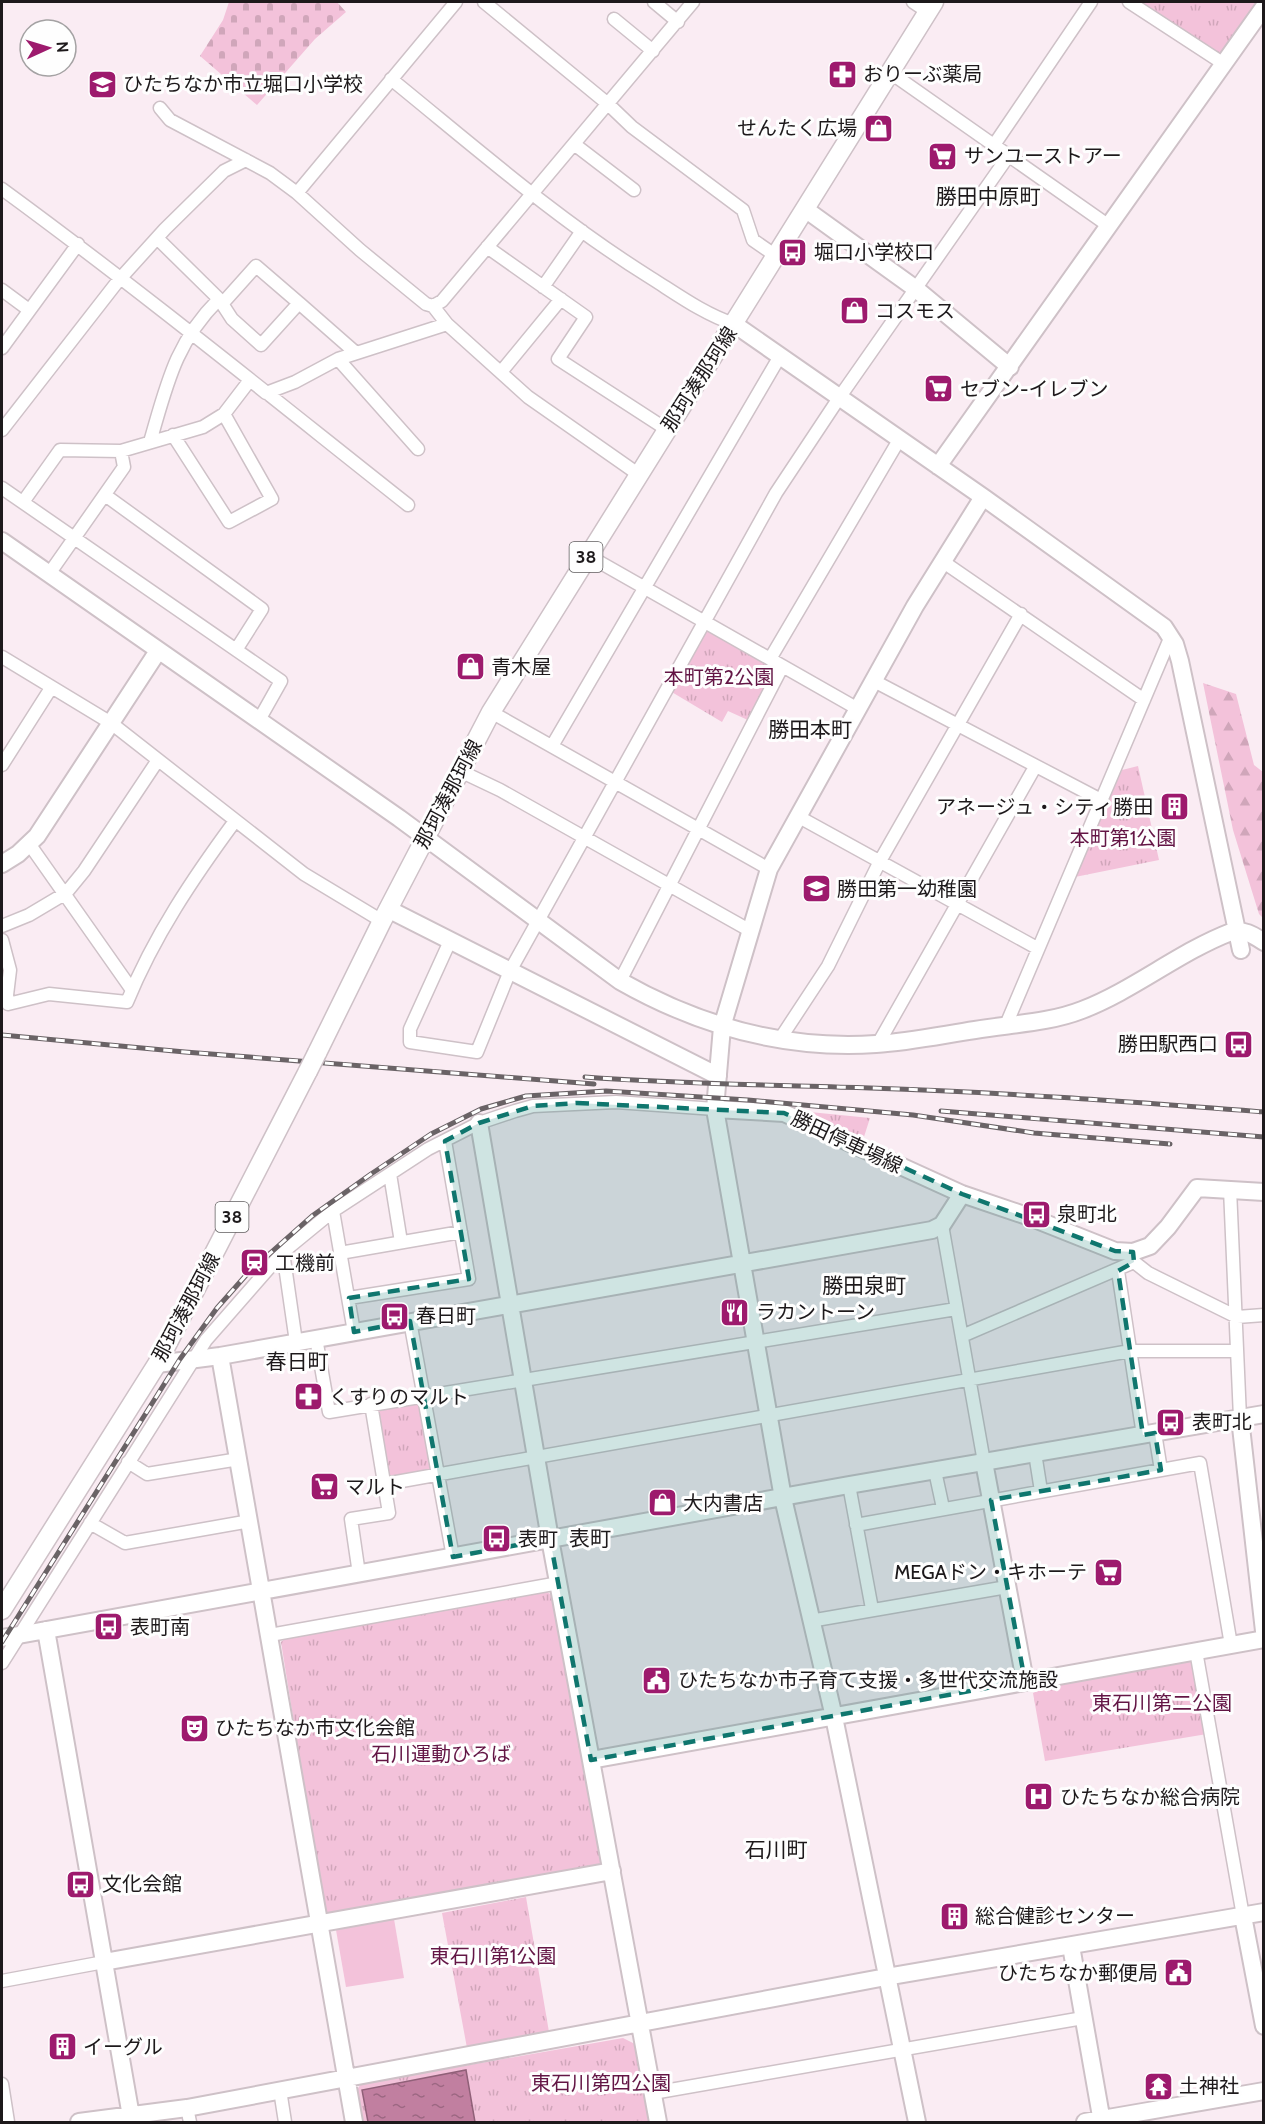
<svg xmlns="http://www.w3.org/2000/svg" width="1265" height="2124" viewBox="0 0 1265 2124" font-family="Cabin,'Noto Sans JP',sans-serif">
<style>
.grass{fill:#f3c2da}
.forest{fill:url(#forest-firs)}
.cemetery{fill:url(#cemetery-stones)}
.park{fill:url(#park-tufts)}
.water{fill:url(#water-ripples);stroke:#906078;stroke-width:1.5}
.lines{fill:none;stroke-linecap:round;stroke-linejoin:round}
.street-casing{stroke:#cec1c7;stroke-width:15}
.secondary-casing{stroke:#cec1c7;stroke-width:20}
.primary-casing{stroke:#cec1c7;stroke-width:21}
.street{stroke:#fff;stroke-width:12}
.secondary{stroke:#fff;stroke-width:16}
.primary{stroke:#fff;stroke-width:18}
.rail-casing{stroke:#6a6366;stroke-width:5}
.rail{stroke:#fefefe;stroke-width:3;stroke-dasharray:9;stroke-linecap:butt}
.primary-bridge-casing{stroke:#cec1c7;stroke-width:21;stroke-linecap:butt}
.primary-bridge{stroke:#fff;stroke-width:18}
.marked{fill:#0f766e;fill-opacity:0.2;stroke:#0f766e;stroke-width:4.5;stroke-dasharray:12 8;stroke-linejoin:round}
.labels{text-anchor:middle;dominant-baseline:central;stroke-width:6;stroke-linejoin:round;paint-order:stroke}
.shield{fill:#fefefe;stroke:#605e5f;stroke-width:1.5}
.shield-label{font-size:18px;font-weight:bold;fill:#1d191b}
.poi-label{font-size:20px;fill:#1d191b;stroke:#fefefe;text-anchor:start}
.street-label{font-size:20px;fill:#1d191b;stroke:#fefefe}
.park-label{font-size:20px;fill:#631545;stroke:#fefefe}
.neighbourhood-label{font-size:21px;fill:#1d191b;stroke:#fefefe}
</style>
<defs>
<pattern id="forest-firs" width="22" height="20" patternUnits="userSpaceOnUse" patternTransform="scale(1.5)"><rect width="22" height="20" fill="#f3c2da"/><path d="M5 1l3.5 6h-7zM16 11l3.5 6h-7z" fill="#d0a6ba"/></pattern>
<pattern id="cemetery-stones" width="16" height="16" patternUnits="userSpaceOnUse" patternTransform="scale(1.5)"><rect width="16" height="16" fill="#f3c2da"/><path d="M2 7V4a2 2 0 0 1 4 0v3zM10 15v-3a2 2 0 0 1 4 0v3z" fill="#d0a6ba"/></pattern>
<pattern id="park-tufts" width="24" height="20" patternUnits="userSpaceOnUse" patternTransform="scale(1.5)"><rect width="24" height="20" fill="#f3c2da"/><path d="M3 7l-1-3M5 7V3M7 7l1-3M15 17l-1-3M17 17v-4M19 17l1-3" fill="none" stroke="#d0a6ba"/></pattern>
<pattern id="water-ripples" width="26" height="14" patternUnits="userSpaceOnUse" patternTransform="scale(1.5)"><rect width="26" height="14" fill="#c17fa0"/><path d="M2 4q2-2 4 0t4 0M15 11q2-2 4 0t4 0" fill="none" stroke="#9c6782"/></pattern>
</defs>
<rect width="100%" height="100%" fill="#faecf3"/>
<path class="grass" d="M394,1919l10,59 -58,9 -10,-57z"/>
<path class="forest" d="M1203,683l33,11 18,71 9,7v146l-4,-4 -26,-84z"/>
<path class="cemetery" d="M229,2h108l9,10 -31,27 -58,66 -57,-49 23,-36z"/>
<path class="park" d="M1142,2h120l-39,56z
M709,630l65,36 2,9 -26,46 -22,-10 -6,11 -52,-31 35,-60z
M1138,766l21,94 -84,17 47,-107z
M810,1112l60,6 -8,25 -54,-23z
M425,1396l14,77 -54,11 -14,-80z
M546,1591l11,8 45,268 -268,49 -10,-5 -43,-269 5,-5z
M1196,1660l11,74 -162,27 -12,-68 22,-10z
M526,1897l23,135 -82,16 -25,-135z
M623,2038l12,6 14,78h-287l-6,-31 5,-7z"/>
<path class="water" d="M466,2070l9,52h-107l-6,-32z"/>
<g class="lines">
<defs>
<path id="street" d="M484,2l124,102 24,23 111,83 10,30 23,16
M654,2l24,20
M913,2l15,10
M1129,2l95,62
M614,19l39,32
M891,73l218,153
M391,79c85,69 167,141 260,199 27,17 53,36 83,46
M160,108l10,12 100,53 27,20 63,57 66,54 7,2 9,-5 251,-299
M574,144l60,46
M994,145l97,-143
M2,189c138,101 272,210 406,316
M297,193l159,-191
M157,238l62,61 13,20 29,26 38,-42 -43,-37 -34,38
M487,247l99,70 -28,42 108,70
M543,287l39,-56
M2,290l27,20
M299,303l57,50
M433,306l14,18 81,73 110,77
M2,348l76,-104
M338,359l80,90
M501,372l60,-73
M2,430l116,-149 47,-52 59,-58 22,-11
M173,435l56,87 43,-23 -48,-85
M150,442c17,-58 25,-99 69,-143
M2,488l279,193 -22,39
M105,495l157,114 -26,41
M23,502l37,-52 61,1 82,-24 21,-13 26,-34 16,13 29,-11 43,-23 109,-35
M587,555l271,154
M942,561l202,139
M49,574l75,-107 -3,-16
M2,657l109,66 193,151 78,47
M770,659l129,-219
M874,681l227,119
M491,712l278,157
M552,746l228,-390
M2,765l49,-77
M460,771l40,19 249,140
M799,817l238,131
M30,845l102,145
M2,926l27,-11 37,-22 18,-22 74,-111
M2,940l8,30 -3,25 1,9 41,-10 78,8c27,-66 66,-124 108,-181
M450,941l-40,88v13l67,10 33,-81 266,-478 63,-95 170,-243
M620,981l162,-314
M1006,1025l165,-389
M780,1039l48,-73 52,-105 141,-247
M878,1044l157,-277
M390,1174l11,68
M1230,1189l10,229
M333,1211l21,121
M942,1225l42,237
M283,1252l13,90
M340,1253l121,-21
M1133,1256l1,6 14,11 89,44 27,-2
M1118,1271l25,164
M349,1298l120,-19 -24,-138
M410,1321l43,236
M962,1336l172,-74
M316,1338l13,74 627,-103
M1155,1433l6,37
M1035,1453l6,38
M128,1462l19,12 92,-15
M935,1471l8,37
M385,1484l745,-133h107
M849,1485l23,124
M90,1523l35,20 125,-22
M856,1525l344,-62 31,182
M359,1574l-8,-55 38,-6 -18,-109
M810,1621l197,-34
M270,1635l289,-52
M1196,1651l47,265
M2,1663l204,-323 77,-88 50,-41 95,-62 51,-26 36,-12 18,-5 83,-4 99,7
M2,1981l102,-19
M2,2084l6,38
M280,2090l5,32
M653,2093l430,-75
M187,2108l3,14"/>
<path id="secondary" d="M805,209l111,80 94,78
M734,324l249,173 181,130 11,17 5,17 61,289
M938,466l326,-459
M2,541l397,277 221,163c79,45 165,69 256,63 33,-2 66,-9 99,-14 35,-6 74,-7 107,-20 52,-20 97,-58 149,-78 13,-3 22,3 33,10
M2,864l16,-10 19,-18 121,-185
M388,909l330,167
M715,1109l69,4 178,81 65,22 88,35 18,1 17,-6 18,-19 29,-39 67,4
M479,1123l71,416 108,583
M220,1356l134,766
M157,1364l63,-8 712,-126 10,-5 20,-31
M1240,1418l24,213
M984,1462l41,219
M46,1630l86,492
M2,1638l847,-153 415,-71
M591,1760l673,-121
M1243,1916l21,110
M1071,1946l31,176
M104,1962l508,-91
M79,2122l108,-14 699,-131 378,-65
M917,2122l-83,-405 -51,-219 -68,-389 7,-82 47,-158 146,-263 68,-109
M1085,2122l179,-31"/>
<path id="primary" d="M317,1053l65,-132 109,-209 443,-710
M2,1610l155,-246 151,-293"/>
</defs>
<use href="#street" class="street-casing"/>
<use href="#secondary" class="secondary-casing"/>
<use href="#primary" class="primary-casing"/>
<use href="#street" class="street"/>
<use href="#secondary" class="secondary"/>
<use href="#primary" class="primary"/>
<defs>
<path id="rail" d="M2,1035l183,17 409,32
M585,1077c95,7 190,8 285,11 131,4 262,14 394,24
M941,1111l323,26
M2,1642l178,-283 37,-51 31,-35 64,-57 59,-42 60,-40 50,-25 45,-13 80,-5 142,9 165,15 121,18 136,11"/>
</defs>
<use href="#rail" class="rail-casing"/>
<use href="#rail" class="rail"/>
<defs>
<path id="primary-bridge" d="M308,1071l9,-18"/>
</defs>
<use href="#primary-bridge" class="primary-bridge-casing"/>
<use href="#primary-bridge" class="primary-bridge"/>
</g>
<path class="marked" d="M577,1103l207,10 178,81 153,57 18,1 1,10 -16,9 25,164 12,-2 6,37 -170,30 34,181 -434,79 -41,-221 -97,18 -43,-236 -56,11 -5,-34 120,-19 -24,-138 34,-18 54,-17z"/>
<defs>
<symbol id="pharmacy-square" viewBox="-11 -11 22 22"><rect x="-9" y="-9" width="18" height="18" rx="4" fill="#9d1a6d" stroke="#fefefe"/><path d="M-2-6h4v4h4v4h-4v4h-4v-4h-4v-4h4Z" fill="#fff"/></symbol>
<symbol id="school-square" viewBox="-11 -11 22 22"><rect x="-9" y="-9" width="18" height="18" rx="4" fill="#9d1a6d" stroke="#fefefe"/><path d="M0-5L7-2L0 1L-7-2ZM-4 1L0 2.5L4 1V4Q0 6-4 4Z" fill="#fff"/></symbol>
<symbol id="shop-square" viewBox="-11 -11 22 22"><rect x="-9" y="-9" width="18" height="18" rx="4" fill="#9d1a6d" stroke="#fefefe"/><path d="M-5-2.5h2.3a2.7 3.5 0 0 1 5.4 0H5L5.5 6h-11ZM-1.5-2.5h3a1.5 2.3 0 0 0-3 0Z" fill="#fff"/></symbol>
<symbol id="supermarket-square" viewBox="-11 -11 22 22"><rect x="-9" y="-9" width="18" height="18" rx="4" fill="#9d1a6d" stroke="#fefefe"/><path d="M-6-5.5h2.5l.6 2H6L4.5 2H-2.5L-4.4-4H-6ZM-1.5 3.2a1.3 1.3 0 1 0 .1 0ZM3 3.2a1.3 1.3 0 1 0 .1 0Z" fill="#fff"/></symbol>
<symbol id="bus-square" viewBox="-11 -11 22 22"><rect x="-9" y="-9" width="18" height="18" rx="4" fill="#9d1a6d" stroke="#fefefe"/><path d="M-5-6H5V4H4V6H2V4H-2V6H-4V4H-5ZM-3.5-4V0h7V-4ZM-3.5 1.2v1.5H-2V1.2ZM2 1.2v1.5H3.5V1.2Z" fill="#fff"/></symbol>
<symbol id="building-square" viewBox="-11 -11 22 22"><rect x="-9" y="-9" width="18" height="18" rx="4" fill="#9d1a6d" stroke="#fefefe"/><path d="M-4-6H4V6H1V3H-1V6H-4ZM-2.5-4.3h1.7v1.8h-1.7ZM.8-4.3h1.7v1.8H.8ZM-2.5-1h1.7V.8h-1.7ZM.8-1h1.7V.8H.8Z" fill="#fff"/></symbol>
<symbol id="station-square" viewBox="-11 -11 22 22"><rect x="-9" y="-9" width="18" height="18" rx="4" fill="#9d1a6d" stroke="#fefefe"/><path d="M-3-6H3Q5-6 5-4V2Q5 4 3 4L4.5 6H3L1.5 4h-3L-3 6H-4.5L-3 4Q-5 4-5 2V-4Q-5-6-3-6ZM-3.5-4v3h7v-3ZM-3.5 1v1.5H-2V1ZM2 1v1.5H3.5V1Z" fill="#fff"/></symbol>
<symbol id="restaurant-square" viewBox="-11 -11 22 22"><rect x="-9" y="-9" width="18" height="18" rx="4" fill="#9d1a6d" stroke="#fefefe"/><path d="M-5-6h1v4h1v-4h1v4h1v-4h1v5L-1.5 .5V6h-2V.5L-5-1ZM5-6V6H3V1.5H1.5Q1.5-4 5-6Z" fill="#fff"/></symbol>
<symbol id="civic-square" viewBox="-11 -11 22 22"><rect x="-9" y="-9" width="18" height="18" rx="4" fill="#9d1a6d" stroke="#fefefe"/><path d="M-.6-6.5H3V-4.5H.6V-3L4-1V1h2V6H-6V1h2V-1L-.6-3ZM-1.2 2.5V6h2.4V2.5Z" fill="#fff"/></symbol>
<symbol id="theatre-square" viewBox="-11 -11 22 22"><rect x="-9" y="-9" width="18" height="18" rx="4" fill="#9d1a6d" stroke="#fefefe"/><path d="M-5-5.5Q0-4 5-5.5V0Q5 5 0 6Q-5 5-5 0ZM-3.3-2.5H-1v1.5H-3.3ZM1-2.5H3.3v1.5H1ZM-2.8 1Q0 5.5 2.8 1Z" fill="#fff"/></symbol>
<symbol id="hospital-square" viewBox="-11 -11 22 22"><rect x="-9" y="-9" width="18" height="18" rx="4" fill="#9d1a6d" stroke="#fefefe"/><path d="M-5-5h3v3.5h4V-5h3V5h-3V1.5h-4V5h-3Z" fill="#fff"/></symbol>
<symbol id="temple-square" viewBox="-11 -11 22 22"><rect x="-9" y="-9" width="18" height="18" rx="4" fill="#9d1a6d" stroke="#fefefe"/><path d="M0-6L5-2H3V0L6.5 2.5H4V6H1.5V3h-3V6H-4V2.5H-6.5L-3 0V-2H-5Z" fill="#fff"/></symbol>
</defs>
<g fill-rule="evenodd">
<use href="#pharmacy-square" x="826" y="58" width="33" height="33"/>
<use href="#school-square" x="86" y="68" width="33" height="33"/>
<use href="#shop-square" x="862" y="112" width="33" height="33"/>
<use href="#supermarket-square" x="926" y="140" width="33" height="33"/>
<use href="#bus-square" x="776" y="236" width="33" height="33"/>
<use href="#shop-square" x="838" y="294" width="33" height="33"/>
<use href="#supermarket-square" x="922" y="372" width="33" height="33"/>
<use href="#shop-square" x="454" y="650" width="33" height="33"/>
<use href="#building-square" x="1158" y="790" width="33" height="33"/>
<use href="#school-square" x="800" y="872" width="33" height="33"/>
<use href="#bus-square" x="1222" y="1028" width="33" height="33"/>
<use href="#bus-square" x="1020" y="1198" width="33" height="33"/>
<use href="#station-square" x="238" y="1246" width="33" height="33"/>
<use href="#restaurant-square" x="718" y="1296" width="33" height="33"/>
<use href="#bus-square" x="378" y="1300" width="33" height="33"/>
<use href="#pharmacy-square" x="292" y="1380" width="33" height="33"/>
<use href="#bus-square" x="1154" y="1406" width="33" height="33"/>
<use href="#supermarket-square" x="308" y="1470" width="33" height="33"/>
<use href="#shop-square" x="646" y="1486" width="33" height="33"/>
<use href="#bus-square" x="480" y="1522" width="33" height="33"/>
<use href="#supermarket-square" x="1092" y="1556" width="33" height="33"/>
<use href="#bus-square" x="92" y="1610" width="33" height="33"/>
<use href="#civic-square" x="640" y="1664" width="33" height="33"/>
<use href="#theatre-square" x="178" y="1712" width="33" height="33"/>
<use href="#hospital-square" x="1022" y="1780" width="33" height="33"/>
<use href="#bus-square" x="64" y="1868" width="33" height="33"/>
<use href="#building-square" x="938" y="1900" width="33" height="33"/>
<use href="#civic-square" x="1162" y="1956" width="33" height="33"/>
<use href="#building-square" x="46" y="2030" width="33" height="33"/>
<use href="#temple-square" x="1142" y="2070" width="33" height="33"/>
</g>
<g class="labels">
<g class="shield">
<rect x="569.5" y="542" width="33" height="30" rx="4.5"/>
<rect x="215.5" y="1202" width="33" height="30" rx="4.5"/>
</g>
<g class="shield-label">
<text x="586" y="557">38</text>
<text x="232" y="1217">38</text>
</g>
<g class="poi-label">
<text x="863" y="74">おりーぶ薬局</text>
<text x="123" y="84">ひたちなか市立堀口小学校</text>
<text x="857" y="128" text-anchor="end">せんたく広場</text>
<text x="964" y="156">サンユーストアー</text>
<text x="814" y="252">堀口小学校口</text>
<text x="875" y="311">コスモス</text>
<text x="960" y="389">セブン-イレブン</text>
<text x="491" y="667">青木屋</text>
<text x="1153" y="807" text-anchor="end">アネージュ・シティ勝田</text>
<text x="837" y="889">勝田第一幼稚園</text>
<text x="1218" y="1044" text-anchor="end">勝田駅西口</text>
<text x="1057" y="1214">泉町北</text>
<text x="275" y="1263">工機前</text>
<text x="756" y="1312">ラカントーン</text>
<text x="416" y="1316">春日町</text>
<text x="329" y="1397">くすりのマルト</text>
<text x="1192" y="1422">表町北</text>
<text x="345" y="1487">マルト</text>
<text x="683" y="1503">大内書店</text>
<text x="518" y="1539">表町</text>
<text x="1087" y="1572" text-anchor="end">MEGAドン・キホーテ</text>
<text x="130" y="1627">表町南</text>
<text x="678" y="1680">ひたちなか市子育て支援・多世代交流施設</text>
<text x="215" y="1728">ひたちなか市文化会館</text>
<text x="1060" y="1797">ひたちなか総合病院</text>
<text x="102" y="1884">文化会館</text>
<text x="975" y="1916">総合健診センター</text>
<text x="1158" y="1973" text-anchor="end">ひたちなか郵便局</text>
<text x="83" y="2047">イーグル</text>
<text x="1179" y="2086">土神社</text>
</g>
<g class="street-label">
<text transform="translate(699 379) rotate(-57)">那珂湊那珂線</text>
<text transform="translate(448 794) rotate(-62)">那珂湊那珂線</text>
<text transform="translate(847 1142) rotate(25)">勝田停車場線</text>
<text transform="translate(186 1307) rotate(-62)">那珂湊那珂線</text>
</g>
<g class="park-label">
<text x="719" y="677">本町第2公園</text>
<text x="1123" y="838">本町第1公園</text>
<text x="1162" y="1703">東石川第二公園</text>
<text x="441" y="1754">石川運動ひろば</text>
<text x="493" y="1956">東石川第1公園</text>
<text x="601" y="2083">東石川第四公園</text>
</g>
<g class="neighbourhood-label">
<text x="988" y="196">勝田中原町</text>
<text x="810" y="729">勝田本町</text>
<text x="864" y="1285">勝田泉町</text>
<text x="297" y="1361">春日町</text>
<text x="590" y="1538">表町</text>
<text x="776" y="1849">石川町</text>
</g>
</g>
<rect width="1265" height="2124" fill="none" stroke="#1d191b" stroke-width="6"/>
<g transform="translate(48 48) rotate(86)"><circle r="28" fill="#fefefe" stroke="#a4a2a3" stroke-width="1.5"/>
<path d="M0-4.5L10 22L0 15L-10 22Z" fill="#9d1a6d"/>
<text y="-9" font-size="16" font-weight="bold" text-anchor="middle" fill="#1d191b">N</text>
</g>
</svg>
